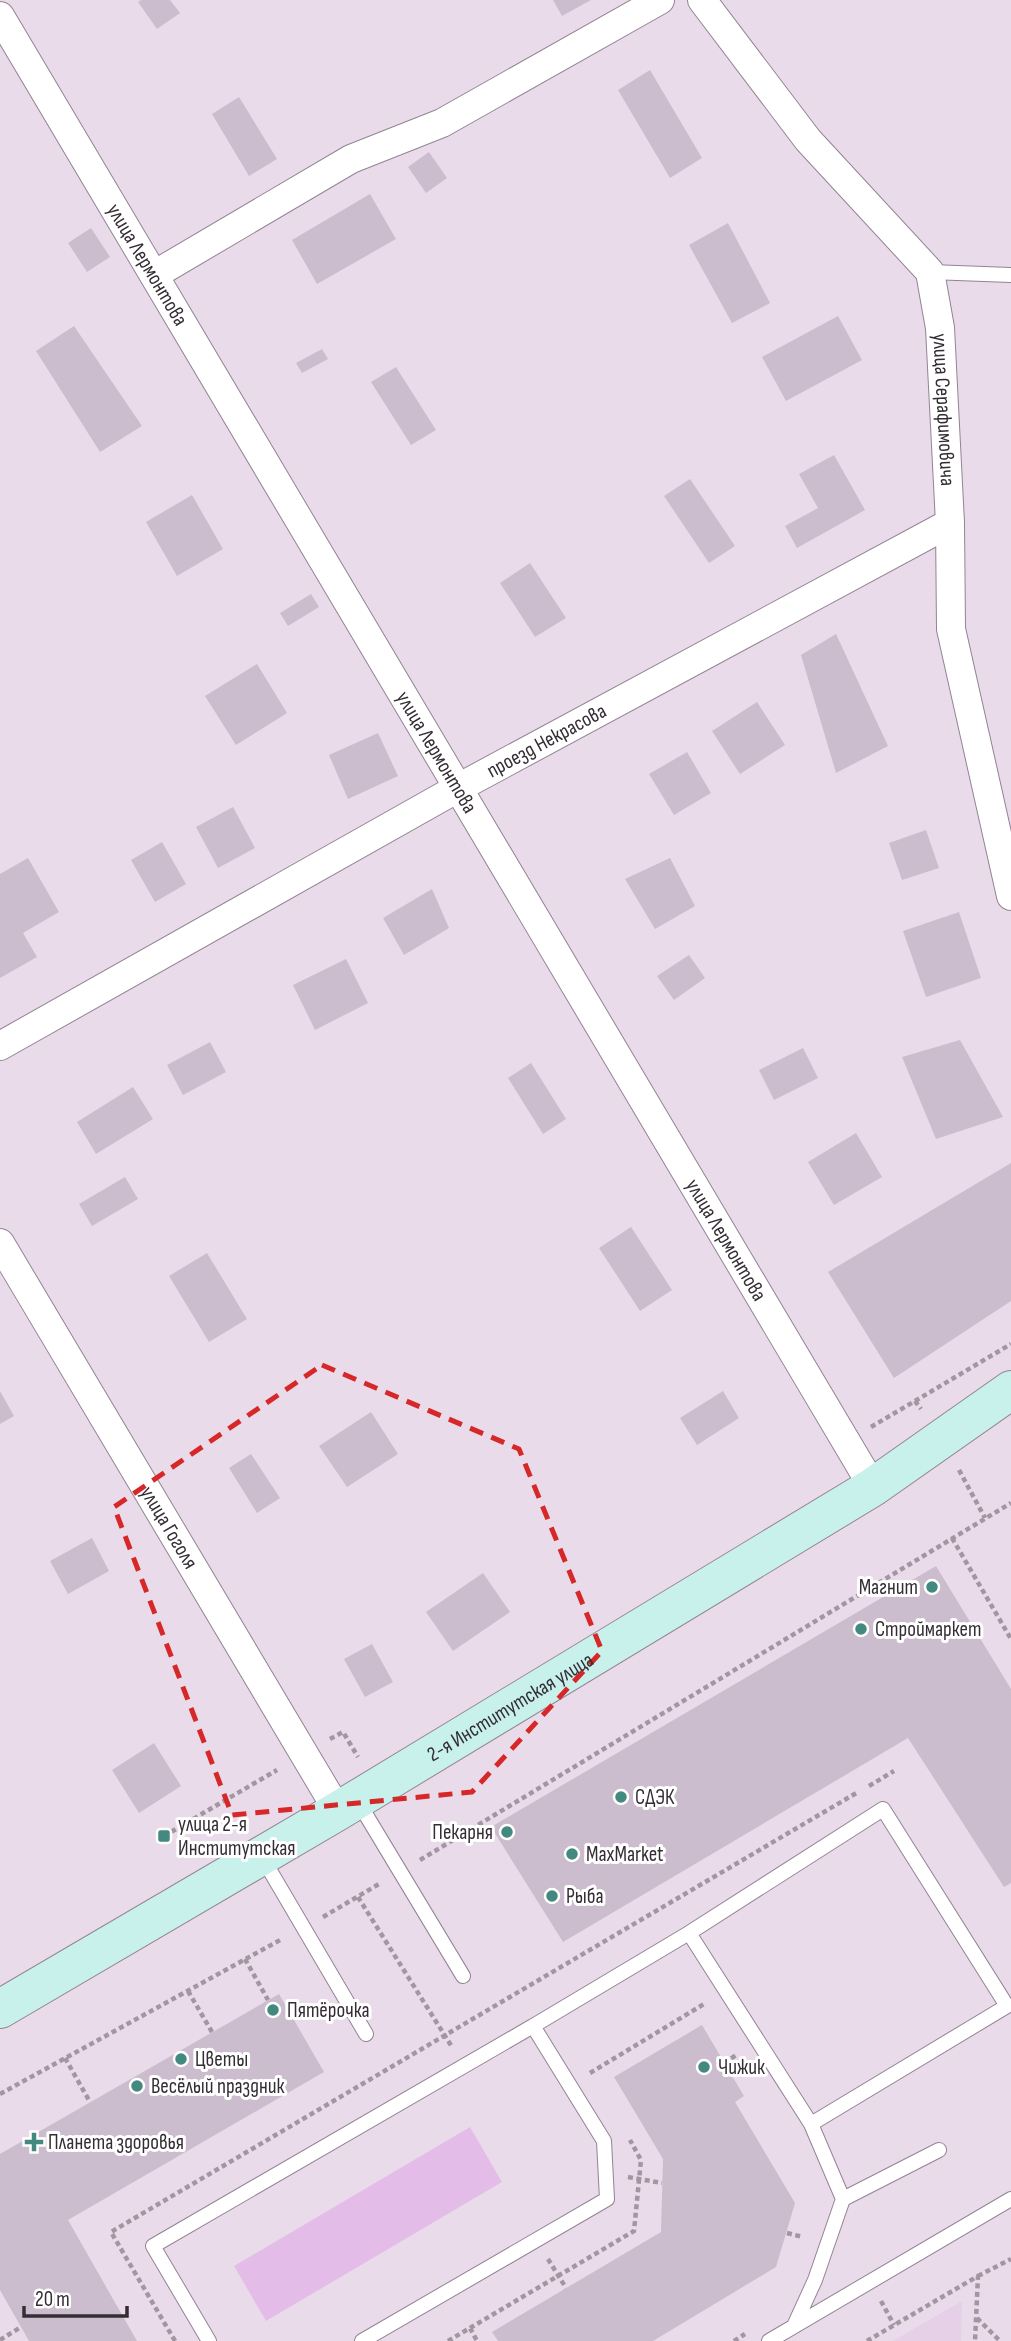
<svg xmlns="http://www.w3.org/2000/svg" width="1011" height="2341" viewBox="0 0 1011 2341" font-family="'Sofia Sans Condensed',sans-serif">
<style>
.built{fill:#e5d0e7}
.green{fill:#e3bde7}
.building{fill:#ccbdce}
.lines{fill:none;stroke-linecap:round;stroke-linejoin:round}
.lane-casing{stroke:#928494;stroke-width:16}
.street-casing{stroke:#928494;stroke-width:30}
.secondary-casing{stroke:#928494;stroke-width:40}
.path{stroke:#a196a2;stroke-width:4.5;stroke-dasharray:5 3.5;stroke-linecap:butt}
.lane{stroke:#fff;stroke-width:14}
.street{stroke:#fff;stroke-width:28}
.secondary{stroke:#c8f1ec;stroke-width:38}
.marked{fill:none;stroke:#d62828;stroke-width:5;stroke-dasharray:14 9;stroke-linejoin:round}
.poi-dot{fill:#44897f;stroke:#fff;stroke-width:2.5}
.labels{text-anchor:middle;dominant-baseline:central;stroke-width:6;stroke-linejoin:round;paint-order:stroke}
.street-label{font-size:21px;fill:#342e34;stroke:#fff}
.poi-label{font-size:21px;fill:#342e34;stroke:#fff;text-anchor:start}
</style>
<rect width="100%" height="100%" fill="#eadbeb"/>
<path class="built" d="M962,2301l-1,40h-68z"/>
<path class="green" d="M470,2127l32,55 -236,139 -32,-55z"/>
<path class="building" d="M141,0h29l10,13 -23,16 -19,-27z
M553,0h38l-29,16z
M650,70l52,88 -32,20 -52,-88z
M239,97l38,62 -28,17 -37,-62z
M429,152l18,26 -21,15 -18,-26z
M370,194l26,45 -79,45 -25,-44z
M728,223l42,80 -38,20 -43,-78z
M91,228l19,29 -23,15 -19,-29z
M838,316l24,44 -76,41 -24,-44z
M74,326l68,100 -42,26 -64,-101z
M322,349l6,10 -26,14 -6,-10z
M396,367l40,63 -25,15 -40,-63z
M834,455l31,55 -68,38 -12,-22 33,-18 -19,-34z
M690,479l45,67 -26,17 -45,-67z
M192,495l31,54 -46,27 -31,-54z
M530,563l36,55 -31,19 -35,-54z
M311,594l8,13 -31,19 -8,-13z
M836,634l52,112 -52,27 -35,-118z
M257,664l30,49 -51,32 -31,-49z
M757,702l28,43 -45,29 -28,-43z
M378,733l20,43 -50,23 -19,-44z
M687,752l24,41 -37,22 -25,-41z
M233,807l22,41 -37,20 -22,-41z
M926,830l13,38 -37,12 -13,-37z
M162,842l24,42 -31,18 -24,-42z
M28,858l31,54 -36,21 14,24 -37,21v-104z
M670,858l25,48 -40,23 -30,-50z
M432,889l17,39 -45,27 -21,-37z
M959,912l22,66 -55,19 -23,-66z
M689,955l16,23 -31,22 -17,-24z
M346,959l22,44 -53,27 -22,-45z
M960,1040l43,77 -67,22 -34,-82z
M210,1042l16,30 -43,23 -16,-30z
M803,1048l15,30 -44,22 -15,-30z
M531,1063l35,56 -23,15 -35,-56z
M133,1087l20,32 -57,35 -19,-32z
M856,1133l26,44 -48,28 -26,-43z
M1011,1163v138l-117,77 -66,-106z
M125,1177l13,22 -46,27 -13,-22z
M631,1227l41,63 -32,21 -41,-63z
M207,1253l40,66 -38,23 -40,-66z
M0,1391l14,25 -14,8z
M723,1391l16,27 -42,27 -17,-27z
M371,1412l27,42 -51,33 -28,-41z
M251,1454l29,44 -23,15 -28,-45z
M92,1538l17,33 -41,23 -18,-33z
M936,1566l75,123v194l-7,4 -96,-149 -345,204 -72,-115z
M483,1573l27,39 -57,39 -27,-39z
M372,1644l21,38 -28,15 -21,-38z
M154,1743l27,43 -42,27 -27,-43z
M279,1994l45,78 -256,148 69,121h-108l-29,-51v-136z
M702,2025l42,71 -9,6 60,101 -19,64 -123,74h-155l-6,-9 169,-100 2,-73 -49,-82z"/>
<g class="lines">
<defs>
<path id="lane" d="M930,272l81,3
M357,1800l106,176
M262,1857l104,177
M811,2124l32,75 96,-49
M794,2326l21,-46 28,-81
M209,2341l-56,-95 380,-220
M362,2341l245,-142 -3,-58 -71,-115 156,-93 194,-124 124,197 -196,118 -122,-191
M769,2341l242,-142"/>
<g id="street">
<path id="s1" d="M702,0l106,140 122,132 10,56 10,195 1,106 60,267"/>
<path id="s2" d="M0,16l873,1471"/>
<path d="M154,275l197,-116 91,-36 218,-123"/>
<path id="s3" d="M0,1046l458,-258 492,-265"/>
<path id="s4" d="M0,1243l338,568"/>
</g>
<g id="secondary">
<path id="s5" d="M0,2009l338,-198 535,-324 138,-97"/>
</g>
</defs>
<use href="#lane" class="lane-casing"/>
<use href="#street" class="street-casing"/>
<use href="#secondary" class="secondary-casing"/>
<path class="path" d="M915,1401l96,-57
M871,1427l44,-26 6,8
M959,1470l26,48
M952,1538l59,101
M330,1739l13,-7 15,25
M869,1786l25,-15
M164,1836l113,-66
M420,1860l591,-357
M358,1897l94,150
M323,1917l56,-33
M245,1959l23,41
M188,1991l24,41
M65,2058l25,44
M724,2063l14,-9
M590,2073l114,-69
M0,2094l282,-155
M628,2177l34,6
M787,2233l16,4
M548,2259l18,29
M978,2276l33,-17
M881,2301l13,24
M977,2318l23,23
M470,2328l7,13
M0,2340l21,-13
M175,2341l-64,-109 747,-440
M448,2341l186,-110 7,-71 -11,-20
M734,2341l11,-7
M867,2341l111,-65 -3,65"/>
<use href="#lane" class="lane"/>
<use href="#street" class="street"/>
<use href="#secondary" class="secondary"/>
</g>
<path class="marked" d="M322,1365l197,84 83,202 -130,141 -240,23 -118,-308z"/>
<g class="poi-dot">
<circle cx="932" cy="1587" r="7"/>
<circle cx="861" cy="1629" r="7"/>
<circle cx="621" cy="1797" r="7"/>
<circle cx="507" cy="1832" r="7"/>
<rect x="157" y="1829" width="14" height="14" rx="3.5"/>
<circle cx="572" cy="1854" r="7"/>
<circle cx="552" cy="1896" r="7"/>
<circle cx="273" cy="2010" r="7"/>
<circle cx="181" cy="2059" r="7"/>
<circle cx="704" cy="2067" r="7"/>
<circle cx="137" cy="2086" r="7"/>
<path d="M30.5 2131.5h7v7h7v7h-7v7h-7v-7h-7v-7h7z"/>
</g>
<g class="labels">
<g class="street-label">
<text stroke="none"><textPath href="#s2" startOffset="289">улица Лермонтова</textPath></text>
<text stroke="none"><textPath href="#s1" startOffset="494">улица Серафимовича</textPath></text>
<text stroke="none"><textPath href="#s3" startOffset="626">проезд Некрасова</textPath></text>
<text stroke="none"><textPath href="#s2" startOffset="856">улица Лермонтова</textPath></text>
<text stroke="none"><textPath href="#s2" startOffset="1423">улица Лермонтова</textPath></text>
<text stroke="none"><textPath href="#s4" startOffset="331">улица Гоголя</textPath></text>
<text stroke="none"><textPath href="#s5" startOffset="593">2-я Институтская улица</textPath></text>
</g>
<g class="poi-label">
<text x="918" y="1587" text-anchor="end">Магнит</text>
<text x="875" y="1629">Строймаркет</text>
<text x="635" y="1797">СДЭК</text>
<text x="178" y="1824">улица 2-я<tspan x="178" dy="24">Институтская</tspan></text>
<text x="493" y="1832" text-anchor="end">Пекарня</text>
<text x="586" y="1854">MaxMarket</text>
<text x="566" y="1896">Рыба</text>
<text x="287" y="2010">Пятёрочка</text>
<text x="195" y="2059">Цветы</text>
<text x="718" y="2067">Чижик</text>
<text x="151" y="2086">Весёлый праздник</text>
<text x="48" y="2142">Планета здоровья</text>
</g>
</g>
<path d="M24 2306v10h103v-10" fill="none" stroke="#342e34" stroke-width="3.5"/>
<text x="35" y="2306" font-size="21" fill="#342e34" stroke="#ffffff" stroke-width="5" paint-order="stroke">20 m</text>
</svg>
